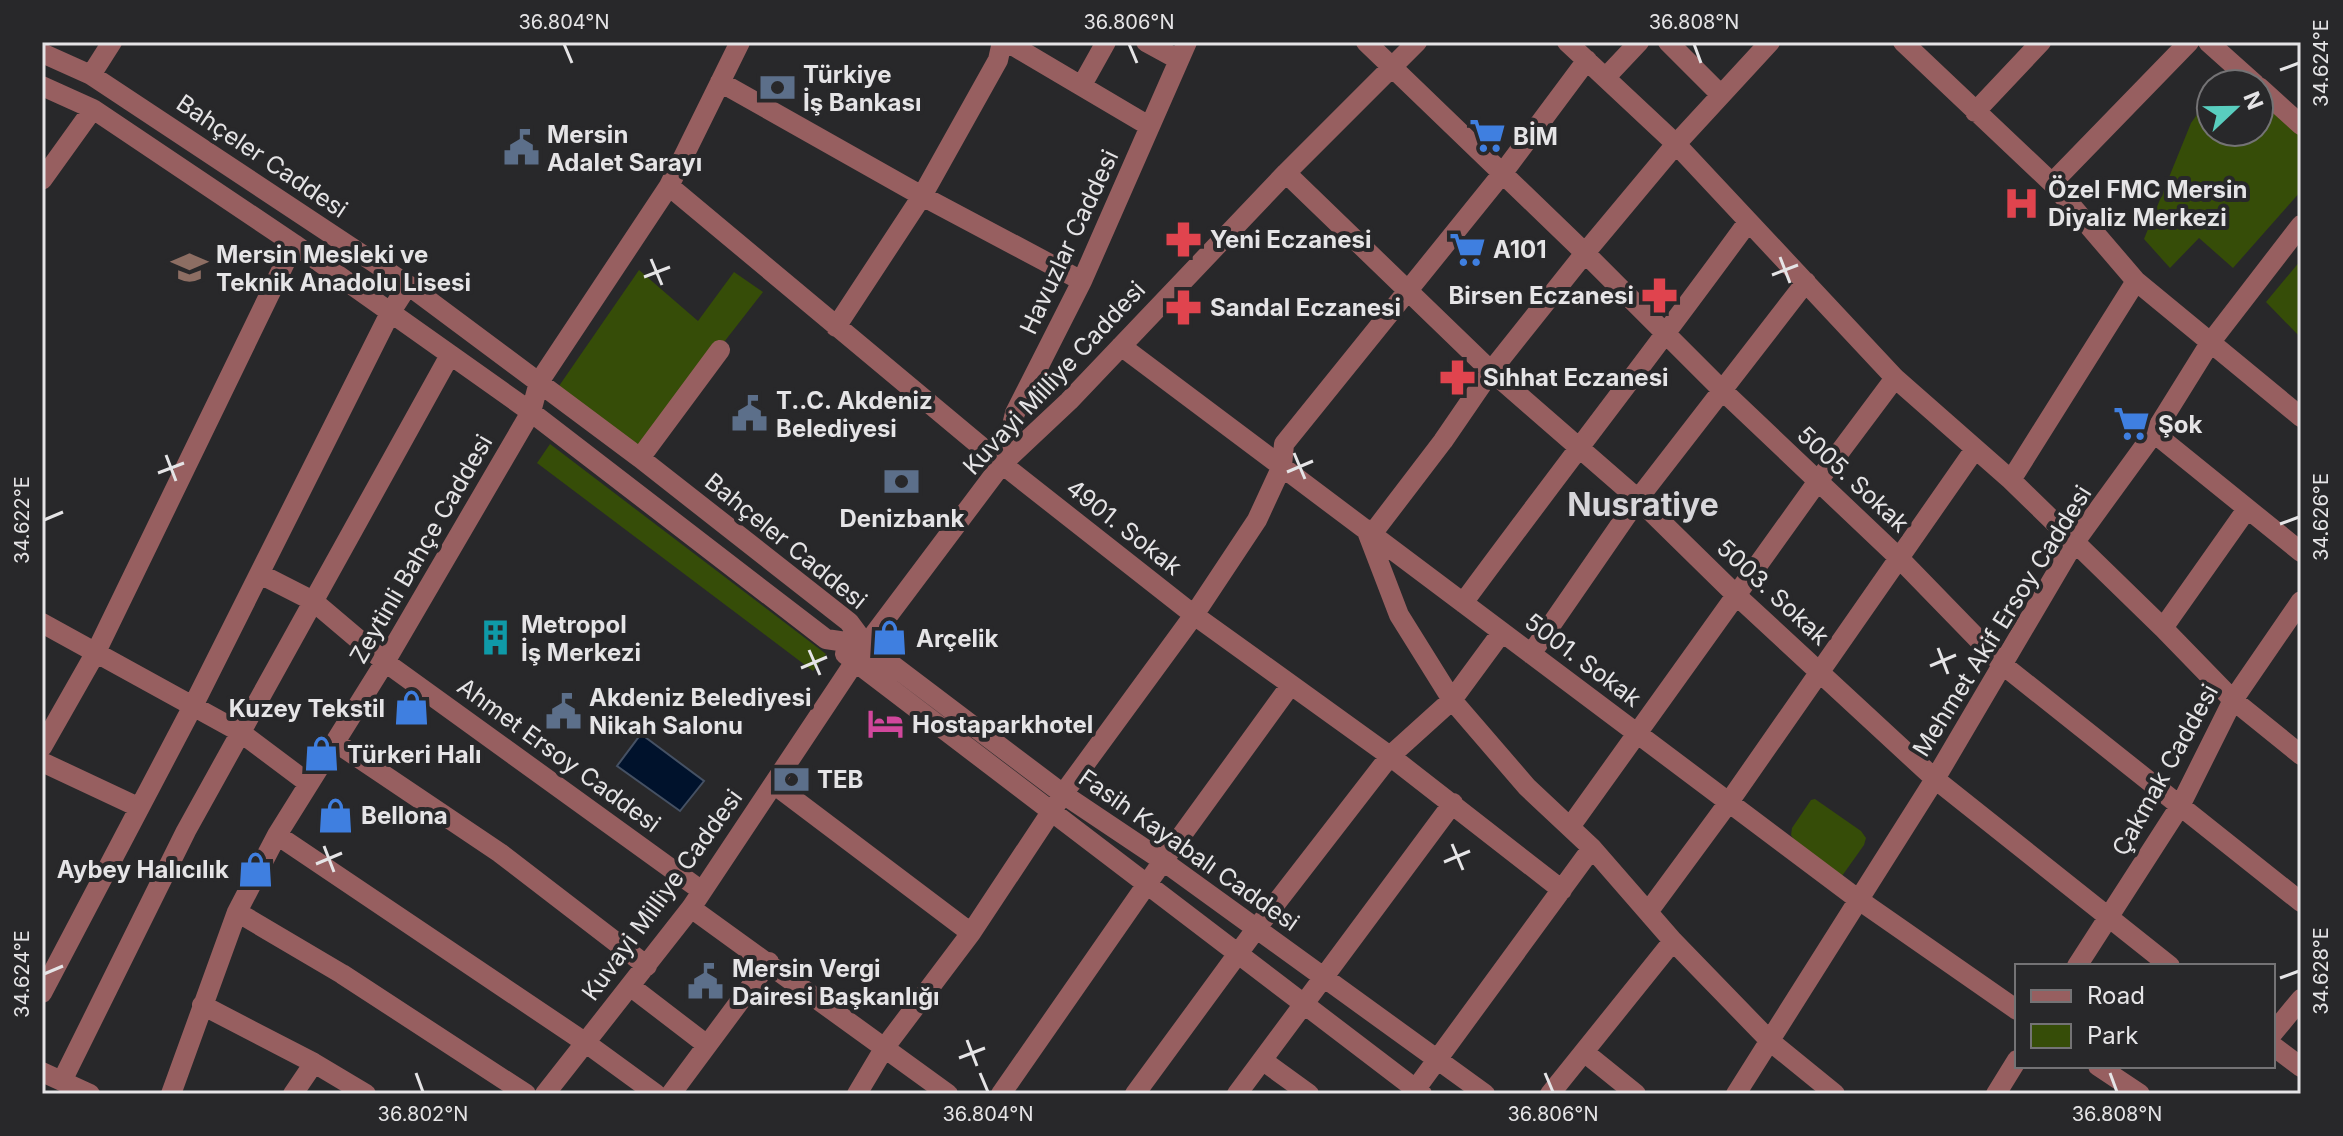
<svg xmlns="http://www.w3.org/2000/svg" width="2343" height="1136" viewBox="0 0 2343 1136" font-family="Inter,sans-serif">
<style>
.green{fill:#364d08}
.water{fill:#00122c;stroke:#455164;stroke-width:2}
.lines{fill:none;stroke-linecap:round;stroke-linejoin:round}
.minor{stroke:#975f60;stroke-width:20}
.ticks{fill:none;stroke:#e5e4e6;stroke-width:3}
.labels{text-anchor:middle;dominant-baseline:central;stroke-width:8;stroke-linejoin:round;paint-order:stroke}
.poi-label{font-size:24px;font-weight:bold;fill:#e5e4e6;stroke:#28282a;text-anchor:start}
.street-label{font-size:24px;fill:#e5e4e6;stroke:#28282a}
.district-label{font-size:32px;font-weight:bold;fill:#d7d6da;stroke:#28282a}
.neatline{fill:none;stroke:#e5e4e6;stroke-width:3}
.ticks-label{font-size:20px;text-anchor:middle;fill:#e5e4e6}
</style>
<rect width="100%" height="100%" fill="#28282a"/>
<path class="green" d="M2211,95v37h48v-33l42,37v55l-68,77 -34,-30 -29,30 -26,-29 47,-116z
M2301,260v78l-35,-36z
M639,270l59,51 36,-49 29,20 -123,158 -81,-64z
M550,444l276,210 -13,17 -276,-208z
M1815,799l46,32 5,7 -2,7 -22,31 -44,-30 -7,-11 1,-7 19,-28z"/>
<path class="water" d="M641,734l63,47 -24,30 -63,-45z"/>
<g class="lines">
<path class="minor" d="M1007,42l142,84
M1146,42l33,18
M1366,42l219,211 138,138 175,166 105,108 298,237
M1567,42l109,102 219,234 116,102 152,148 70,72 68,55
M1668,42l52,52
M1903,42l149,141 84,98 165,136
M2208,42l47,42
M42,53l49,22 317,210 232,173 209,164 17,23 197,149 100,67 322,233
M91,75l21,-33
M1606,77l33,-35
M720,82l202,114 160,85
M1082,85l24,-43
M42,86l51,23 201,135 237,168 295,227 40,6
M2259,87l42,38
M1975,112l66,-70
M1286,173l205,198 147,128 98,96 199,184 235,187
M42,180l51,-71
M2052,183l137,-141
M669,186l333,278 192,151 196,141 172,134
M836,327l86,-131 76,-136 4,-18
M1121,346l738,554 158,110
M2154,433l147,119
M640,458l80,-108
M1003,463l12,-50 67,-132 105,-239
M2011,480l125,-199
M1366,529l33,86 53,85 75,87 65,61 81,93 98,101 64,52
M1372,534l71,-93 48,-70 94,-118 91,-109 94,-102
M260,574l53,27 72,61 317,229
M1463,603c94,-128 192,-253 285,-381
M42,623l198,109 68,51
M2163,628l84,-119
M845,654l577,440
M1531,654l107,-155 168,-217
M335,742l165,111 147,113
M42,747l54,-95 198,-408
M42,762l96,45
M775,785l196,148
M1570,827l248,-346 77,-103
M277,835l309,208 70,51
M691,908l257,186
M237,912l105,62 184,120
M1648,912l81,-110 246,-353
M2077,966l103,-160 53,-106 68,-99
M630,986l77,59
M42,993l151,-287 197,-393 18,-28
M202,1005l112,58 52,31
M2273,1033l28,-34
M2273,1046l28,21
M1584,1052l52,42
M1262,1060l47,34
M2098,1066l42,28
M42,1072l48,22
M62,1081l124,-250 264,-476
M171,1094l66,-182 40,-77 108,-173 146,-250 8,-30 130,-196 71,-144
M293,1094l21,-31
M545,1094l146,-186 175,-263 136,-181 67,-63 217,-228 131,-131
M671,1094l98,-132
M857,1094l28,-47 86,-114 92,-139 131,-179 63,-95 25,-54 2,-22 218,-270 85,-114
M1001,1094l162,-233 127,-175
M1135,1094l121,-165 134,-173 62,-56 50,-68
M1237,1094l216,-291
M1412,1094l180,-246
M1550,1094l123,-153
M1736,1094l199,-315 139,-236 80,-110 56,-90 91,-118
M1996,1094l21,-34"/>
</g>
<path class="ticks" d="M564,44l8,19M1129,44l8,19M1694,44l7,19M2280,70l19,-7M1780,257l10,26M651,259l11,26M1772,275l26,-10M644,277l26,-10M1294,453l11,26M166,455l10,26M1287,472l26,-11M158,473l26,-10M44,520l19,-8M2280,524l19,-7M1938,648l10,26M809,650l11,25M1930,666l26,-11M801,668l26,-11M1452,844l11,26M324,846l10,26M1444,862l26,-11M316,864l26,-11M44,974l19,-8M2280,978l19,-7M967,1040l10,26M959,1058l26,-10M416,1073l7,19M980,1073l8,19M1545,1073l8,19M2110,1073l7,19"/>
<defs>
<symbol id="bank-bare" viewBox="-9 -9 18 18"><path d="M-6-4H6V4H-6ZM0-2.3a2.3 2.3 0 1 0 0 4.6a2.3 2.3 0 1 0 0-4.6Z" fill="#5c6f8a" stroke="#28282a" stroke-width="2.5" paint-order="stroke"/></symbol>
<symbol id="supermarket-bare" viewBox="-9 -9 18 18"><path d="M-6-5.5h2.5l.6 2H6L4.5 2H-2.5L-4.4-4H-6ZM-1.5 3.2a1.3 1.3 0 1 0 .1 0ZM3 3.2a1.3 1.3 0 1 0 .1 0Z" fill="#3f7fe0" stroke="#28282a" stroke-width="2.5" paint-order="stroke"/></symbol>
<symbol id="civic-bare" viewBox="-9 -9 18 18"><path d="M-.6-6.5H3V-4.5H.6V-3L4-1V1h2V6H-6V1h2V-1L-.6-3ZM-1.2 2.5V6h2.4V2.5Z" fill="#5c6f8a" stroke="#28282a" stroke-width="2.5" paint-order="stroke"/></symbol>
<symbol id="hospital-bare" viewBox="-9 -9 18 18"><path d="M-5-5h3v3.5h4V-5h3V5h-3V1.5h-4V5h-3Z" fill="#e0444e" stroke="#28282a" stroke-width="2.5" paint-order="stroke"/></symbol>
<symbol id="pharmacy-bare" viewBox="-9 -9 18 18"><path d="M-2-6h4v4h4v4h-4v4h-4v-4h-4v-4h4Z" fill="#e0444e" stroke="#28282a" stroke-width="2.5" paint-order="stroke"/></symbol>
<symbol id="school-bare" viewBox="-9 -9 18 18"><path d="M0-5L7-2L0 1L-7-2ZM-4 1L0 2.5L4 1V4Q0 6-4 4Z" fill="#8d6e63" stroke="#28282a" stroke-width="2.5" paint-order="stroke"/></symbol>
<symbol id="building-bare" viewBox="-9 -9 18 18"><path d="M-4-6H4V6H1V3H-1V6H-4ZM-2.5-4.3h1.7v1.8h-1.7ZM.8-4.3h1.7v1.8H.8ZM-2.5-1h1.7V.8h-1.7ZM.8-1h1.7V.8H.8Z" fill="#0f9aa8" stroke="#28282a" stroke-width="2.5" paint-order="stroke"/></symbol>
<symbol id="shop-bare" viewBox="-9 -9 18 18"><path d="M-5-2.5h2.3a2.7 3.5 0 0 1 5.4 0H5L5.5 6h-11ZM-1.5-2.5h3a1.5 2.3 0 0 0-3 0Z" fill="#3f7fe0" stroke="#28282a" stroke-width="2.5" paint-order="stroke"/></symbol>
<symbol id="hotel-bare" viewBox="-9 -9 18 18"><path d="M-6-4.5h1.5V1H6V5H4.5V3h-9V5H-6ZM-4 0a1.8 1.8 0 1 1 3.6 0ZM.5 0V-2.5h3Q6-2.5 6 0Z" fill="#d1479c" stroke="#28282a" stroke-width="2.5" paint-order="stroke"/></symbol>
</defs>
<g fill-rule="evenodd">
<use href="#bank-bare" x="752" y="62" width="51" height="51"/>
<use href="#supermarket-bare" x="1462" y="110" width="51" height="51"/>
<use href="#civic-bare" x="496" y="122" width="51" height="51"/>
<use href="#hospital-bare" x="1996" y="178" width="51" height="51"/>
<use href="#pharmacy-bare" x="1158" y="214" width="51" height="51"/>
<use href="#supermarket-bare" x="1442" y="224" width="51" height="51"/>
<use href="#school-bare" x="164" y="242" width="51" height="51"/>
<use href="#pharmacy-bare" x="1634" y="270" width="51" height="51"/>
<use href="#pharmacy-bare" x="1158" y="282" width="51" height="51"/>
<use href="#pharmacy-bare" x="1432" y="352" width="51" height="51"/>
<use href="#civic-bare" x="724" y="388" width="51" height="51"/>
<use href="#supermarket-bare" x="2106" y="398" width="51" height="51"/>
<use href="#bank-bare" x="876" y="456" width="51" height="51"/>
<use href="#building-bare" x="470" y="612" width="51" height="51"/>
<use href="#shop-bare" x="864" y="612" width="51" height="51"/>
<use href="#shop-bare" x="386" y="682" width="51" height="51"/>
<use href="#civic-bare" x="538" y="686" width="51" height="51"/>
<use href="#hotel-bare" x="860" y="698" width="51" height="51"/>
<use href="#shop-bare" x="296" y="728" width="51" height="51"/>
<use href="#bank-bare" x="766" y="754" width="51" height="51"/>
<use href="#shop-bare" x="310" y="790" width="51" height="51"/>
<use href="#shop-bare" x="230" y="844" width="51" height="51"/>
<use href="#civic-bare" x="680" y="956" width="51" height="51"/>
</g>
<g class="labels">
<g class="poi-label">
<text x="803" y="74">Türkiye<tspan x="803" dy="28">İş Bankası</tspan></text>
<text x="547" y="134">Mersin<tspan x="547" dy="28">Adalet Sarayı</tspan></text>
<text x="1513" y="136">BİM</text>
<text x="2048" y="189">Özel FMC Mersin<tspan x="2048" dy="28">Diyaliz Merkezi</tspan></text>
<text x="1210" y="239">Yeni Eczanesi</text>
<text x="1493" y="249">A101</text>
<text x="216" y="254">Mersin Mesleki ve<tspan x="216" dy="28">Teknik Anadolu Lisesi</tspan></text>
<text x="1634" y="295" text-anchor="end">Birsen Eczanesi</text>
<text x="1210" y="307">Sandal Eczanesi</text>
<text x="1483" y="377">Sıhhat Eczanesi</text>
<text x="776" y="400">T..C. Akdeniz<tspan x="776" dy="28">Belediyesi</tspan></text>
<text x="2158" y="424">Şok</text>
<text x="902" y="518" text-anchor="middle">Denizbank</text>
<text x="521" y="624">Metropol<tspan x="521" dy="28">İş Merkezi</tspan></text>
<text x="916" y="638">Arçelik</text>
<text x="589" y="697">Akdeniz Belediyesi<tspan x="589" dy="28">Nikah Salonu</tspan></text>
<text x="385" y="708" text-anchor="end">Kuzey Tekstil</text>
<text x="912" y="724">Hostaparkhotel</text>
<text x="347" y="754">Türkeri Halı</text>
<text x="817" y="779">TEB</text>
<text x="361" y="815">Bellona</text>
<text x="229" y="869" text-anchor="end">Aybey Halıcılık</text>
<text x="732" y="968">Mersin Vergi<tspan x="732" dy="28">Dairesi Başkanlığı</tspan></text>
</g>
<g class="street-label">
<text transform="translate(262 156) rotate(34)">Bahçeler Caddesi</text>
<text transform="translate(1069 242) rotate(-65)">Havuzlar Caddesi</text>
<text transform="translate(1054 378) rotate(-47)">Kuvayi Milliye Caddesi</text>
<text transform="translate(1853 479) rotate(43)">5005. Sokak</text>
<text transform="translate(1124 527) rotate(38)">4901. Sokak</text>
<text transform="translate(786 541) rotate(39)">Bahçeler Caddesi</text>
<text transform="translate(421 549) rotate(-60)">Zeytinli Bahçe Caddesi</text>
<text transform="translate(1773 592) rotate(43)">5003. Sokak</text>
<text transform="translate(2002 621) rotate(-58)">Mehmet Akif Ersoy Caddesi</text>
<text transform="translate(1583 660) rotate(37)">5001. Sokak</text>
<text transform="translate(559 755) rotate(36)">Ahmet Ersoy Caddesi</text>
<text transform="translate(2165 770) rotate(-61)">Çakmak Caddesi</text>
<text transform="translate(1189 850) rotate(35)">Fasih Kayabalı Caddesi</text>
<text transform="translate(662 895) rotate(-54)">Kuvayi Milliye Caddesi</text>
</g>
<g class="district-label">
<text x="1643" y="504">Nusratiye</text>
</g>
</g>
<rect width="2343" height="1136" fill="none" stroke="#28282a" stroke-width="88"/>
<rect x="2015" y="964" width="260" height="104" fill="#28282a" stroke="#747375" stroke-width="2"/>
<rect x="2031" y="990" width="40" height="12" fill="#975f60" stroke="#747375" stroke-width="2"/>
<text x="2087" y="1004" font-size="24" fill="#e5e4e6">Road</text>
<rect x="2031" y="1024" width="40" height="24" fill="#364d08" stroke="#747375" stroke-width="2"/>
<text x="2087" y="1044" font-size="24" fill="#e5e4e6">Park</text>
<g transform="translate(2235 108) rotate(68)"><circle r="38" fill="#28282a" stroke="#747375" stroke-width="2"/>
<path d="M0-6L14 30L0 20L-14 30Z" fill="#59cebf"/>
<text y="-12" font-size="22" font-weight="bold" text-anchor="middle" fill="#e5e4e6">N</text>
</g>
<rect x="44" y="44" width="2255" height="1048" class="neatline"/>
<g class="ticks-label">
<text x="564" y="29">36.804°N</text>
<text x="1129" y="29">36.806°N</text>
<text x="1694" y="29">36.808°N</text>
<text transform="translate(2321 63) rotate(-90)" y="7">34.624°E</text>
<text transform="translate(2321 517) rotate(-90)" y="7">34.626°E</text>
<text transform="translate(22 520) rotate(-90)" y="7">34.622°E</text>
<text transform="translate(2321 971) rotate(-90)" y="7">34.628°E</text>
<text transform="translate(22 974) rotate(-90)" y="7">34.624°E</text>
<text x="423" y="1121">36.802°N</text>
<text x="988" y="1121">36.804°N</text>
<text x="1553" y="1121">36.806°N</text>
<text x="2117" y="1121">36.808°N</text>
</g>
</svg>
